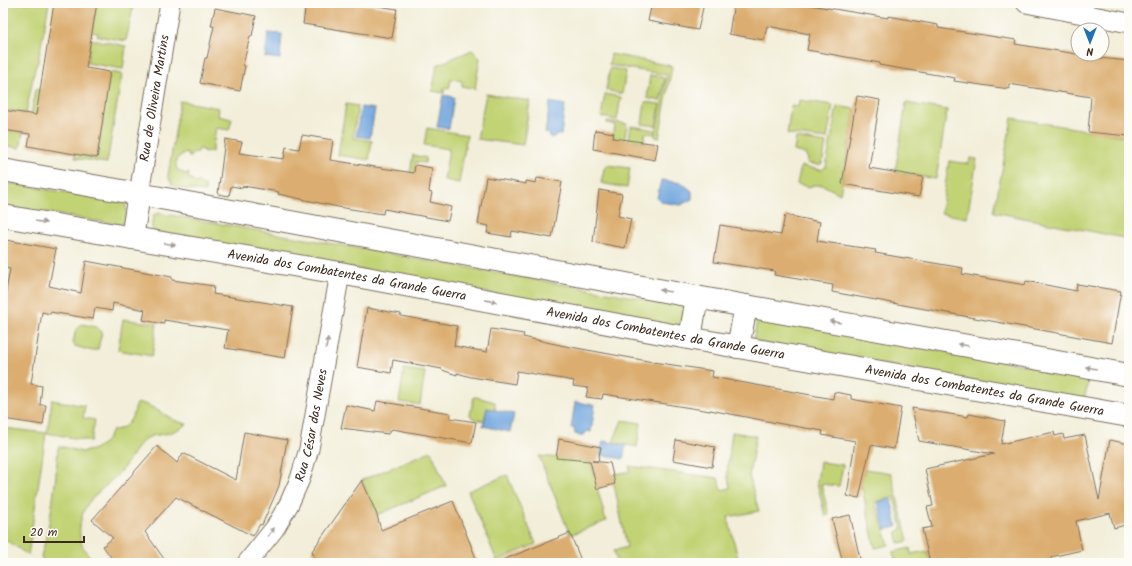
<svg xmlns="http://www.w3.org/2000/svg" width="1132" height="566" viewBox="0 0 1132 566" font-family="Kalam,sans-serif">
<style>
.green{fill:#c2d376;stroke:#7e7e4a}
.water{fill:#73a7df;stroke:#57687e}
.building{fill:#dbad6f}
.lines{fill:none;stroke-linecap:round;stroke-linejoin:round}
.street-casing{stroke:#7b6f5f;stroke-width:21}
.secondary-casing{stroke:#7b6f5f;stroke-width:24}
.street{stroke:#fff;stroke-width:19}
.secondary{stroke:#fff;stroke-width:22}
.oneway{fill:#a79f9a}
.labels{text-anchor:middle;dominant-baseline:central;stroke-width:4;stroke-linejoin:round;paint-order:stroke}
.street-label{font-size:13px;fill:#3b2a1e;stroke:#fdfcf7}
</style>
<rect width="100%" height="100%" fill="#fdfcf7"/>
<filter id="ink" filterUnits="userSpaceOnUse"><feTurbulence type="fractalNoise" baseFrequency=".025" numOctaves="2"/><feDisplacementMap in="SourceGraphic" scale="8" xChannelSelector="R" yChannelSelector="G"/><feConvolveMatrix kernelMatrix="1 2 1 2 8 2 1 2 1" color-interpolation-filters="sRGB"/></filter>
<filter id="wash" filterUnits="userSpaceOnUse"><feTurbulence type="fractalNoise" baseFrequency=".012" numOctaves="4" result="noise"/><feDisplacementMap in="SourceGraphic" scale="16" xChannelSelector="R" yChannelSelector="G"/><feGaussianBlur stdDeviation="0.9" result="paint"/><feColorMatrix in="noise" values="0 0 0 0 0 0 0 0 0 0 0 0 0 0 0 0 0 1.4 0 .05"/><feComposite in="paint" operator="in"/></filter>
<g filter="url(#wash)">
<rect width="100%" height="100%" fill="#f2eed9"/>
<path class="green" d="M3,3h46l-11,59 -3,6 -9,45 -23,-3v-37h4l-4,-27z
M97,3h37l-8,38 -29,-5 1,-3 -6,-1z
M91,39l35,7 -3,23 -36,-6z
M472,50l8,8 -5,31 -13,-3v-5l-11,-2 -2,10 -5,-1v5l-12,-2 5,-26z
M611,54l61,12 -13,72 -4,-1 12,-62 -58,-10z
M610,68l16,3 -4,23 -16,-4z
M110,72l12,2 -15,89 -32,-5v-4l22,4 6,-38 -66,-11 -2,7h-4l4,-27 70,12z
M650,75l15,3 -5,23 -13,-3z
M486,94l44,7 -7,44 -46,-6z
M605,94l16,3 -4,23 -16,-3z
M799,100l34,5 -6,34 -40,-5 4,-28 7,1z
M180,101l39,7 -1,8 14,3 -3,11 -13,-2 -4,24 -3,-1 -5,1 -1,-2 -4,-1 -2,4 -3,-1 -2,1 -1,4h-2l-2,-4c-12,4 -13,8 -9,18h4l2,3 5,-1 -1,5 4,1 1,3 4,1 1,-2 3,3 4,1v7l-30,-5 -3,-3 -4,-8z
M645,102l15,2 -4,22 -14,-2z
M906,103l41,7 -11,69 -41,-7z
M346,104l12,2 -5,32 19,3 -3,19 -31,-5z
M837,106l18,3 -15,85 -17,-9h-11l-1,2 -14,-3 4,-18 20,4 5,-3z
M1012,118l117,19v102l-135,-27z
M607,121l20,3 -3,19 -12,-2 3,-16 -8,-2z
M631,126l24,4v4l-10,-1 -1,9 -10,-2 -1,5h-5z
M427,128l40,7 -8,48 -15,-3 5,-31 -25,-4z
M3,130l20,3 -3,15 -17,-3z
M796,138l30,5 -4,21 -3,1 -12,-2 1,-4 -3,-5 -11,-3z
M413,155l13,3 -1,5 -9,-1 -6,34 -4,-1z
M970,158l7,1 -10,59 -26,-5 8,-52 20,3z
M607,165l23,3 -3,20 -26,-5 3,-14z
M3,182l119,20 3,2c3,6 1,16 -3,21l-119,-19z
M159,213l526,93 -4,22 -527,-96c-4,-6 -2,-11 0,-17z
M758,317l331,60 -5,24 -331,-60z
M123,319l34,5 -5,32 -34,-6z
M82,324l15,3 5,5 -4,17 -6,2 -17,-5 -2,-3 3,-14z
M404,369l21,3 -5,33 -21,-3z
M474,397h2l19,5v8l-8,-2 -3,13c-5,-1 -11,-1 -14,-6z
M52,400l33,6 -2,12 12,2 -4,21 -44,-8z
M140,403l8,2 28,16 11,3c-7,5 -14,8 -22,10 -6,1 -13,1 -18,4 -12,8 -18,24 -27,34 -9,10 -23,20 -31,30 -9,12 -13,33 -5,47 3,5 8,9 11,14h-47l-5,-3 -2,-3c10,-36 15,-73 17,-110h6l18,5 10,-2 11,-6 4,-4 5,-9c19,-4 19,-12 25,-27z
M622,420l19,3 -4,24 -24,-5z
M3,428l43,5 -18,122 -25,-17z
M732,432l24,4 -7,40 10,35 -31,6 11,46h-122l-3,-12 13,-4 -15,-72 18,-4 -1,-5 89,12 3,12 9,-2 -3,-16z
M431,451l15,35 -69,29 -15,-35z
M539,456l51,5 16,60 -36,14z
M820,462l23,3 -4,21 -18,-2 8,31 -4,1 -8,-34z
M865,469l26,4 17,68 -10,2 -1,-11 5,-3 -8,-32 -19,5 14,43 -14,3 -16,-74h6z
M507,475l29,69 -39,17 -29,-70z
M910,548l1,6 16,-3 3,12h-34l-3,-11z"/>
<path class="water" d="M268,33l14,1 -2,25 -15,-2z
M443,95l11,2 -5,32 -12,-2z
M550,102l15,3 -4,30h-4l-5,3 -2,-1 -2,-4h-3z
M361,107l14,2 -5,29 -14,-2z
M661,180l21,3 10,8v8l-11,6 -20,-3 -4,-4z
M575,402l20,3 -4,27 -4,-1 -2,3 -5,2 -5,-2 -1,-6h-3z
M487,408l27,6 -4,18 -27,-6z
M603,441l23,4 -3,14 -23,-4z
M891,499l6,28 -12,3 -7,-28z"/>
<g id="blocks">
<path class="building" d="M54,3h43l-11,65 24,4 -13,86 -69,-12 2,-12 -27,-4v-20l33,5z
M306,3h51l40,6 -5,29 -89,-14z
M652,3h52l-6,27 -50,-9z
M734,3h64l90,15v-2l50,9v3l78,12 -1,4 74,12v1l40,4v75l-41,-4 3,-35 -82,-13v5l-55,-8 1,-3 -76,-13 1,-2 -73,-13 3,-16 -43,-8 -3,14 -35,-6z
M215,8l41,8 -4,20h-2l-7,29 2,1 -5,25 -40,-8 5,-25h2l7,-32h-3z
M857,96l23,4 -11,68 54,9 -4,20 -77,-13z
M595,130l19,3 -1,5 45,6 -3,16 -62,-11z
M302,135l31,5 -3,20 84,13 1,-8 17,3 -3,24 3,1 -2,9 21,5 -3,14 -64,-12 -1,5 -45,-7 -60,-13 1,-2 -36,-6v2l-12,-2 -2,10 -11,-2 7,-55 17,3 -3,11 45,6 2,-12 13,2z
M486,177l40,7v-3l10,2 1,-5 25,4 -10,56 -40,-7 -1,6 -24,-4 2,-7 -11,-2z
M599,190l23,4 -4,22 13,3 -6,29 -32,-6z
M785,215l35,7 -3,19 59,9 -1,3 88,15 -1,6 63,11 1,-4 50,10 1,-7 44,7 -9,52 -280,-51 1,-7 -59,-10 1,-4 -61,-9 6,-37 61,10z
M6,240l50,9 -7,37 32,7 5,-32 86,16v3l42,6 -1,8 80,13 -8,51 -60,-10 3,-18 -64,-10v4l-21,-4 2,-10 -32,-7 -1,8 -17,-3 -2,11 -43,-7v2l-8,-2 -11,72 11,2 -2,19h6l-3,20 -40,-6v-111l7,-39 -7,-1v-12z
M367,308l34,6v2l56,10 -3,20 33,6 4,-23 33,5 -1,3 37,8 93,17 60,9 -1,6 121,22 1,-7 17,3v4l50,9 -7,41 -23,-4 -12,53 -12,-2 8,-55 -33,-6 1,-4 -41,-7 -72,-14v1l-107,-17 -1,5 -16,-2 2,-9 -15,-2 1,-5 -57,-10 -2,13 -44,-7 -14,-4v2l-15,-5v-1l-49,-9 -2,13 -34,-6z
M377,401l73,12v5l26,4 -4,21 -80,-14 -4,5 -47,-6 5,-23 29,6z
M912,408l56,9 1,-3 36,7 -4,23 53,-12 1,4 8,-2 1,5 21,-4 14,65 11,-60 19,4v80l-15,4 -4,-15 -34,8 6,29 -31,7 1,6h-122l-8,-34 10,-2 -5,-20 6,-1 -8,-37 69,-15 -75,-13z
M244,432l43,8 -8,46 -17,39 -2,-1 -7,12 -77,-39 -31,35 22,31h-52l-12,-17 10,-8 -21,-18 65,-74 20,17 6,-10 53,27z
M559,439l42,8 -3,14h-6l18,2 5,21 -18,5 -7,-28 -34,-3z
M676,440l39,7 -3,20 -39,-7z
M362,480l15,35 4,15 72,-29 25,62h-161l-5,-12z
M850,515l11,48h-18l-11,-44z
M570,533l12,30h-84v-1z"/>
</g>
</g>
<g filter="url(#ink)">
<use href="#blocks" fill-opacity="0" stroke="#7b6f5f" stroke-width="1"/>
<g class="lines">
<defs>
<g id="street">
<path d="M1026,3l103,20"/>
<path id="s1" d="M139,194l31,-191"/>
<path id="s2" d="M247,563l28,-35 14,-24 11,-25 9,-30 31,-176"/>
</g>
<g id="secondary">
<path d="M3,170l136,24 568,105 422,76"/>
<path id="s3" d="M3,216l337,57 359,67 430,76"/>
<path d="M132,238l7,-44"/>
<path d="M690,338l7,-41"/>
<path d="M738,347l8,-41"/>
</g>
</defs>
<use href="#street" class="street-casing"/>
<use href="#secondary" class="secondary-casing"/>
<use href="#street" class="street"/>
<use href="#secondary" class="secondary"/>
</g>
<defs><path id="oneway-solid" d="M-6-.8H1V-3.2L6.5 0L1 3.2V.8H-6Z"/></defs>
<g class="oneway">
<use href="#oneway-solid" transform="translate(41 222) rotate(10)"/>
<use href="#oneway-solid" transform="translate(170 244) rotate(10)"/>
<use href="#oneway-solid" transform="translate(665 291) rotate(-170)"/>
<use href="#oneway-solid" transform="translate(491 301) rotate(11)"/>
<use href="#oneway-solid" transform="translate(835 322) rotate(-170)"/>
<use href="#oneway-solid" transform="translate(327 343) rotate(-80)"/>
<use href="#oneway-solid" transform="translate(963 345) rotate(-170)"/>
<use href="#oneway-solid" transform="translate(1091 368) rotate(-170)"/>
<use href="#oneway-solid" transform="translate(271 532) rotate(-54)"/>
</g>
</g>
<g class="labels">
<g class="street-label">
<text stroke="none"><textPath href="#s1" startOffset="97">Rua de Oliveira Martins</textPath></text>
<text stroke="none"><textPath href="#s3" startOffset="349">Avenida dos Combatentes da Grande Guerra</textPath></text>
<text stroke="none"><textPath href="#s3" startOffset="673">Avenida dos Combatentes da Grande Guerra</textPath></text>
<text stroke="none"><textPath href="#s3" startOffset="997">Avenida dos Combatentes da Grande Guerra</textPath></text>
<text stroke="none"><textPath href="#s2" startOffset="155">Rua César das Neves</textPath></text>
</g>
</g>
<rect width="1132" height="566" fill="none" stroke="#fdfcf7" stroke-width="16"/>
<g transform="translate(1090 42) rotate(180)"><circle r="19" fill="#fdfcf7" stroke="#afa8a0"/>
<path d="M0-3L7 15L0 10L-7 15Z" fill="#1f6fb2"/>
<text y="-6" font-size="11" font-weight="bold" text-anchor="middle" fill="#3b2a1e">N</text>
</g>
<path d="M24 536v6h60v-6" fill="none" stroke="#3b2a1e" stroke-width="2"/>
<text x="30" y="536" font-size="12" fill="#3b2a1e" stroke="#fdfcf7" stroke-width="3" paint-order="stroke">20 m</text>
</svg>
